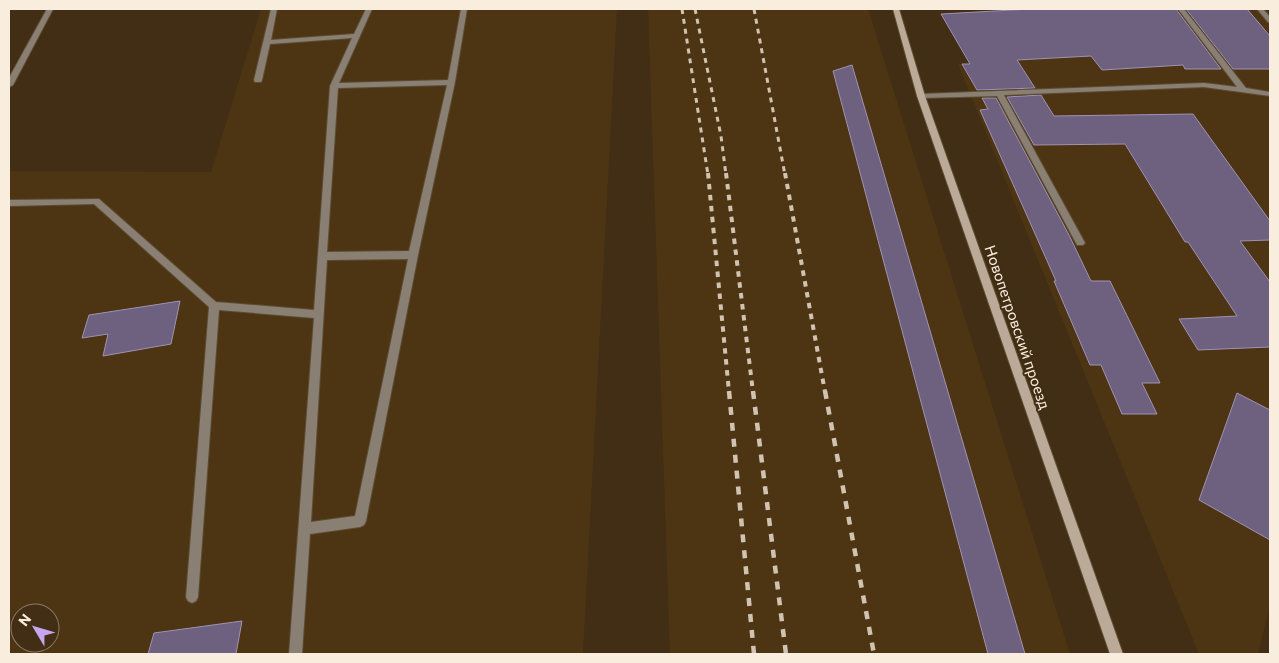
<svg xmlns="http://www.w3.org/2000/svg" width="1279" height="663" viewBox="0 0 1279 663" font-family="Commissioner,sans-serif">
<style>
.built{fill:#4d3513;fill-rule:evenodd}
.building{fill:#6e617f;stroke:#a092b2}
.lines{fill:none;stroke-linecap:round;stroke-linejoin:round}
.lane-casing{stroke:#5e4d34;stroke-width:2}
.secondary-casing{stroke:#5e4d34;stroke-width:2}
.lane{fill:#897f73;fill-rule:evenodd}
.secondary{fill:#baaa97;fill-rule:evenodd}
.rail-far2{stroke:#d0c3b1;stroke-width:3;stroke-dasharray:5 5;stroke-linecap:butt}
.rail-far1{stroke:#d0c3b1;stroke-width:4;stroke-dasharray:5.5 5.5;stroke-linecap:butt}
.rail{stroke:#d0c3b1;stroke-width:4.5;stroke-dasharray:8 8;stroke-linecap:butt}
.labels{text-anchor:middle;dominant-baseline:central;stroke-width:4;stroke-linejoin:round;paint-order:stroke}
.street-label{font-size:15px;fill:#f9edde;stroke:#412e14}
</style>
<rect width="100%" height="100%" fill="#412e14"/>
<path class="built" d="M261,9h356l-34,645h-574v-483l202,1zM20,613h30v30h-30z
M648,9h220l202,645h-400z
M1136,9h134v597l-12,48h-59l-241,-590 205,-13z"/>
<path class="building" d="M1031,9h145l45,60h-36l-2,-4 -81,5 -11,-14 -74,4 18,28 -58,2 -15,-26h8l-29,-50z
M1186,9h61l23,27v33h-37z
M852,65l173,589h-37l-155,-583z
M1041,95l13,21 139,-2 77,107v19l-30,1 30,41v65l-72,3 -19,-31 58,-3 -49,-74h-3l-60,-98 -91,1 -27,-48z
M982,98h14l73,137 22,46h19l50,102h-18l15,31h-35l-21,-49h-11l-36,-84h2l-76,-171 8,-1z
M180,301l-9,43 -68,12 5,-22 -26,4 7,-23z
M1237,393l33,17v130l-71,-40z
M242,621l-6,33h-88l6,-21z"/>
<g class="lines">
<defs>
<path id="lane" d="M47,9h6l-40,76 -4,2v-9z
M271,9h6l-6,31 83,-6 12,-25h6l-33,74 109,-3 13,-71h6l-12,73 -37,173 -52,266 -2,4 -4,2 -50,7 -8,120h-13l25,-336 -95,-8 -21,287 -2,4 -4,2 -4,-2 -2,-4 23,-290 -115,-103 -85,2v-6l90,-1 117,103 98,8 16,-224 22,-48 -82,6 -8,36 -1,2h-6l-1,-2zM447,85l-38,166 -82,1 11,-164zM408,259l-53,257 -44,6 16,-262z
M1178,9h6l62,79 24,4v4l-66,-9 -200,8 81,148 -2,2h-6l-80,-149 -76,2 -4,-2 4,-2 283,-11 33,4z
M1257,9h6l7,8v6l-2,-1z"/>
<path id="secondary" d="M893,9h6l26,87 198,558h-13l-193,-558z"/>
</defs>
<use href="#lane" class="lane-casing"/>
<use href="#secondary" class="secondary-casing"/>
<use href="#lane" class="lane"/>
<use href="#secondary" class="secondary"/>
<path class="rail-far2" d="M682,9l26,166
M695,9l26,127 5,39
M754,9l31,166"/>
<path class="rail-far1" d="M708,173l21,219
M726,173l27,219
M785,173l40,219"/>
<path class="rail" d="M729,391l25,263
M753,391l33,263
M825,391l49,263"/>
</g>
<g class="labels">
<g class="street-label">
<text transform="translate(1018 327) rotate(71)">Новопетровский проезд</text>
</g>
</g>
<rect width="1279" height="663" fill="none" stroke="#f9edde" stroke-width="20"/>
<g transform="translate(35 628) rotate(308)"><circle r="24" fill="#412e14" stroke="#8b7a65"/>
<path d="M0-4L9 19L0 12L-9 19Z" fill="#c7a6ef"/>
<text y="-8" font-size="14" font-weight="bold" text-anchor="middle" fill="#f9edde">N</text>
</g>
</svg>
